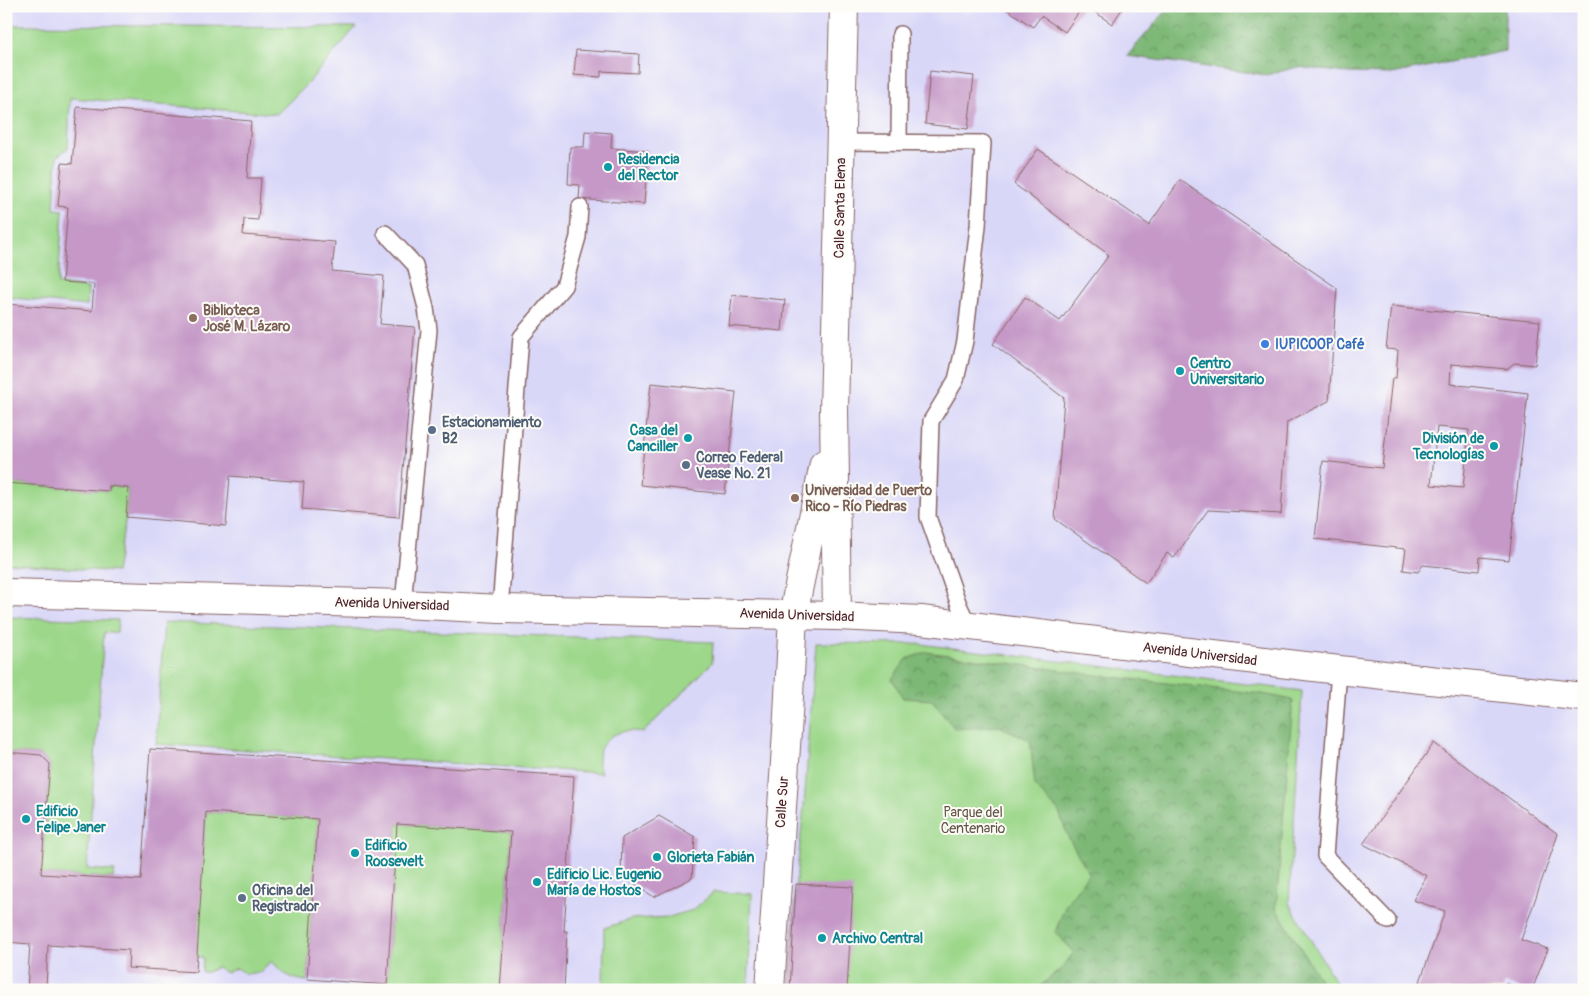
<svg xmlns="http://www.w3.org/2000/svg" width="1590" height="996" viewBox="0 0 1590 996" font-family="Pangolin,sans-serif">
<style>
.built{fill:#d9d7f8}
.green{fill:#9cd78a;stroke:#737b5a}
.forest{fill:url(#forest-crowns);stroke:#646c50}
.building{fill:#c598c7;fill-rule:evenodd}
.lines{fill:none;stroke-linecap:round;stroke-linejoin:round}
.lane-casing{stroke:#876566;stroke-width:18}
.street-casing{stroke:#876566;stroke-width:30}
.lane{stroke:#fff;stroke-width:15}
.street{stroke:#fff;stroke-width:28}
.culture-dot{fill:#0f9aa8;stroke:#fdfcf7;stroke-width:2}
.education-dot{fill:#8d6e63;stroke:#fdfcf7;stroke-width:2}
.shop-dot{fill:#3f7fe0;stroke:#fdfcf7;stroke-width:2}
.service-dot{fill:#5c6f8a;stroke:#fdfcf7;stroke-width:2}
.labels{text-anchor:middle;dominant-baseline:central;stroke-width:4;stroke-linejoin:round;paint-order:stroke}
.culture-label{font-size:14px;font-weight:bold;fill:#0d838f;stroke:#fdfcf7;text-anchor:start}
.street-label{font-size:14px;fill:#4a1f2b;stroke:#fdfcf7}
.education-label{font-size:14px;font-weight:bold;fill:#785e54;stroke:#fdfcf7;text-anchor:start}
.shop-label{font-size:14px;font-weight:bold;fill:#366cbe;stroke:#fdfcf7;text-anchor:start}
.service-label{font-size:14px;font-weight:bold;fill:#4e5e75;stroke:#fdfcf7;text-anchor:start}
.park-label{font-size:14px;fill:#635648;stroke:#fdfcf7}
</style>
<defs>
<pattern id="forest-crowns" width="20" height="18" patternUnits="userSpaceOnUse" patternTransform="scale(1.25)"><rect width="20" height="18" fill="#7db876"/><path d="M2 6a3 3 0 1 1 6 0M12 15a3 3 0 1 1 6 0" fill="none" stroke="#689561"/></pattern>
</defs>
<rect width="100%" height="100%" fill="#fdfcf7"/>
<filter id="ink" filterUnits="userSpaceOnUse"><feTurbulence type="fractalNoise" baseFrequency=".02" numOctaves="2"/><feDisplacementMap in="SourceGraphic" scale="10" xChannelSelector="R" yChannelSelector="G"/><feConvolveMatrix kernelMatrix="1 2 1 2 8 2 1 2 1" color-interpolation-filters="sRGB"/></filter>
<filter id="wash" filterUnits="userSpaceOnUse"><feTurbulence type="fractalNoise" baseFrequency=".0096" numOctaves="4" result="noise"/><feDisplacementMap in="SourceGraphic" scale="20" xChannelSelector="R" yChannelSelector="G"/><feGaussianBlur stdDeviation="1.12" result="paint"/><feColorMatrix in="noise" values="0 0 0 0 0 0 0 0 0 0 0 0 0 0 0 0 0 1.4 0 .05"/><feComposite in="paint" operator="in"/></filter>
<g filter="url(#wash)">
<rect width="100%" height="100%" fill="#f7e8d4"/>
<path class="built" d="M6,6h1578v984h-1578z"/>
<path class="green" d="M6,25l350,2 -48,56 -31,31 -207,-16 -2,50 -11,8 -3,53 9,1 -5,74 30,4 -1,18 -81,-9z
M6,483l103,8v-5l19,2 -2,29 -10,55 -110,-9z
M6,617l112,3 -1,12 -13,1 -17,236 28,2 -2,7 -72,-4 9,-110 -9,-9 -35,-3z
M164,622l549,20 -1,21 -69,70c-20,-7 -45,4 -45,28 0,3 2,8 3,12l-445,-29z
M816,643l104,1 382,47 -13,212 48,81 -1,6h-547l7,-108 8,-76z
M206,812l112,7 -11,162c-16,-2 -25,-7 -35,-20l-12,11 -14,2 -9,-6 -11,5 -9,-6 -9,5h-6l1,-15h-7z
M397,824l114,8 -11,158h-15l-7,-5 -14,5 -10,-6 -13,5 -10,-7 -12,6 -14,-8 -8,6h-10z
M714,892l38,2 -4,96h-145l1,-62 28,-9 37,-2 24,-7z"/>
<path class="forest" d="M1170,6h335v45l-113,23 -46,-1 -48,-6 -32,8 -139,-19z
M926,652l170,23 166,19 31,6 -17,208 47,77v5h-288l27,-22 12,-16 -19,-20 11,-28 23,-31 -20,-34 -10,-27 -24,-26 -5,-46 -31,-14 -44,3 -23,-29 -29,-2 -11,-19 15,-20z"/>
<g id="blocks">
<path class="building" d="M1002,6h81l-18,26 -24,-16 -8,11z
M1086,6h38l-12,18z
M576,50l63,4 -1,19 -37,-2v6l-27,-2z
M930,71l44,5 -6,53 -43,-5z
M77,107l174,14 -4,57h14l-3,42 -14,-1 -1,16 92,7 -3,29 52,5 -4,48 35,3 -16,190 -97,-8 2,-27 -74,-6 -4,50 -100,-9 2,-29 -19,-2v5l-103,-8v-179l86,7 2,-27 -32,-2 6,-75 -10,-1 4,-43 10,1z
M585,131l27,2 -1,15 37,3 -4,53 -65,-5 1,-14 -12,-1 2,-37h14z
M1038,149l111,76 31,-45 157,108 -8,113 -42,21 -6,92 -73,-4 -34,48 -7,-5 -21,30 -91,-64 9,-121 -71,-54 32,-47 35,24 49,-66 -95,-71z
M732,295l53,5 -3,31 -53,-5z
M1391,306l149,15 -5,44 -21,-2 -7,6 -56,-5 -1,20 78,9 -19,167 -29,-3 -1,14 -56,-6 -5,7 -15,-2 3,-21 -91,-10 8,-78 59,7 10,-90h4l2,-28 -12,-1zM1437,427l32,3 -6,58 -32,-3z
M651,383l85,9 -11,102 -85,-9z
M1434,743l124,91 -37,106 27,9 -16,41h-8l-19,-7 -3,7h-85l28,-79 -32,-11 14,-24 -64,-32z
M150,749l424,27 -10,155h3l-3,59h-64l11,-158 -114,-8 -10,161 -80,-6 11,-160 -112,-7 -10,160 -68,-4 1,-18 -81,-5 -2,45h-19l3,-46 -24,-2v-190l35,3 9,9 -9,110 100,6z
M659,816l36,21 -3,41 -38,19 -33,-22 1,-37z
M796,884l57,3 -6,103h-57z"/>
</g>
</g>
<g filter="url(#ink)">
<use href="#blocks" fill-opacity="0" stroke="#876566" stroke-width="1"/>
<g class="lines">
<defs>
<path id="lane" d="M899,141l1,-107
M841,142l142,1 -5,83 -13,115 -9,39 -25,41 -3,96 31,88 10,21
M385,233l30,32 11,43 3,22 -26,274
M500,609l21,-272 43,-51 14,-49 2,-30
M1339,670l-14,186 63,65"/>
<path id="street" d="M6,593l397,11 97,5 337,7 84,4 418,50 245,27
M837,616l-3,-205 10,-405
M770,990l18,-274 5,-101 31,-151"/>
</defs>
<use href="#lane" class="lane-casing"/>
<use href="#street" class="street-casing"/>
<use href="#lane" class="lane"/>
<use href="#street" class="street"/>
</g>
</g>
<g class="culture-dot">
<circle cx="608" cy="167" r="5"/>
<circle cx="1180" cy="371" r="5"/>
<circle cx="688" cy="438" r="5"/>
<circle cx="1494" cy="446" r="5"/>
<circle cx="26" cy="819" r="5"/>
<circle cx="355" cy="853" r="5"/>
<circle cx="657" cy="857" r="5"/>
<circle cx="537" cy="882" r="5"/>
<circle cx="822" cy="938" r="5"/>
</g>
<g class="education-dot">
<circle cx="193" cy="318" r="5"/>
<circle cx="795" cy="498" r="5"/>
</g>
<circle class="shop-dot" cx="1265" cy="344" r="5"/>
<g class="service-dot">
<circle cx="432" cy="430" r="5"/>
<circle cx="686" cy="465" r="5"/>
<circle cx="242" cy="898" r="5"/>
</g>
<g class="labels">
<g class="culture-label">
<text x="618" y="159">Residencia<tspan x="618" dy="16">del Rector</tspan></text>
<text x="1190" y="363">Centro<tspan x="1190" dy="16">Universitario</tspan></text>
<text x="678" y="430" text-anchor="end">Casa del<tspan x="678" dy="16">Canciller</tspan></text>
<text x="1484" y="438" text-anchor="end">División de<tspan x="1484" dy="16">Tecnologías</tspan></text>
<text x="36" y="811">Edificio<tspan x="36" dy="16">Felipe Janer</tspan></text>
<text x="365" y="845">Edificio<tspan x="365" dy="16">Roosevelt</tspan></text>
<text x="667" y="857">Glorieta Fabián</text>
<text x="547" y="874">Edificio Lic. Eugenio<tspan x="547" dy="16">María de Hostos</tspan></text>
<text x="832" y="938">Archivo Central</text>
</g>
<g class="street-label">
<text transform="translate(840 208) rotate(-89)">Calle Santa Elena</text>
<text transform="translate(392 604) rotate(2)">Avenida Universidad</text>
<text transform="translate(797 615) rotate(2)">Avenida Universidad</text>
<text transform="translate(1200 654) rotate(7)">Avenida Universidad</text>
<text transform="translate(782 802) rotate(-86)">Calle Sur</text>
</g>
<g class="education-label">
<text x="203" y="310">Biblioteca<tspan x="203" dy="16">José M. Lázaro</tspan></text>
<text x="805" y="490">Universidad de Puerto<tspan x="805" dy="16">Rico - Río Piedras</tspan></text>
</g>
<g class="shop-label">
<text x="1275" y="344">IUPICOOP Café</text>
</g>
<g class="service-label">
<text x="442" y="422">Estacionamiento<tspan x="442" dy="16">B2</tspan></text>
<text x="696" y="457">Correo Federal<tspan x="696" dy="16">Vease No. 21</tspan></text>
<text x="252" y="890">Oficina del<tspan x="252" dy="16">Registrador</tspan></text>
</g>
<g class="park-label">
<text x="973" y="812">Parque del<tspan x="973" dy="16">Centenario</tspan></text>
</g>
</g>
<rect width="1590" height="996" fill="none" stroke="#fdfcf7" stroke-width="25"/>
</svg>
